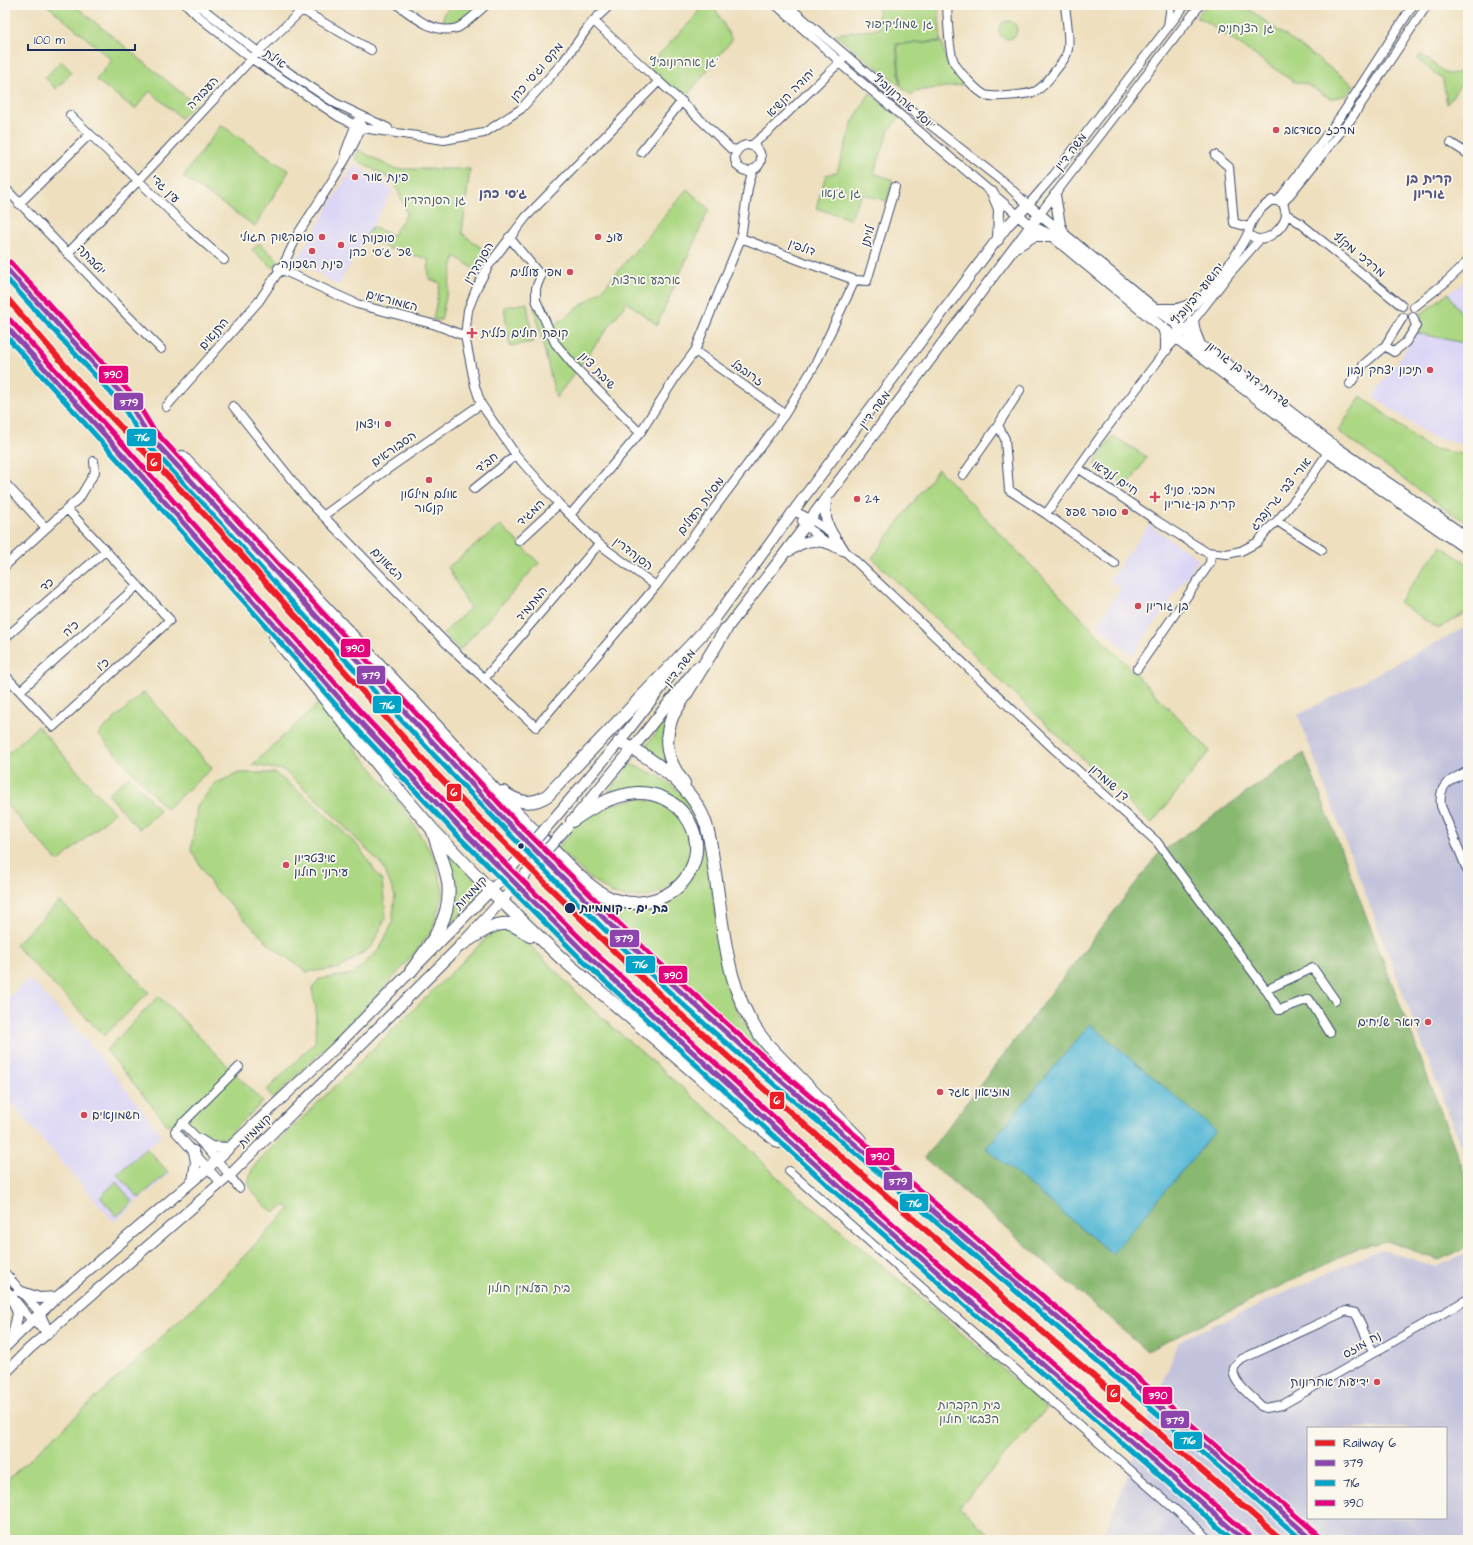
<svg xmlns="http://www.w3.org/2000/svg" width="1473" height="1545" viewBox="0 0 1473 1545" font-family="'Architects Daughter','Playpen Sans Hebrew',sans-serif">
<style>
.built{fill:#dcd6f6}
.industrial{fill:#c2c2dc;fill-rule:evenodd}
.green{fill:#acd783;stroke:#648370}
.forest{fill:#89b871;stroke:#527468}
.water{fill:#58b9d6;stroke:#3a749a}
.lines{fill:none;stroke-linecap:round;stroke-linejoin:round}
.minor-casing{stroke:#3b496c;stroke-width:10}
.major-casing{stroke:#3b496c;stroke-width:12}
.highway-casing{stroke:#3b496c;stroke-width:14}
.minor{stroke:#fff;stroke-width:8}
.major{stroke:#fff;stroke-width:10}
.highway{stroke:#fff;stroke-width:12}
.major-bridge-casing{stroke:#3b496c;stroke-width:12;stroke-linecap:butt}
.major-bridge{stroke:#fff;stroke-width:10}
.bus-1-casing{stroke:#fbf7ec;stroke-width:8}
.bus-2-casing{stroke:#fbf7ec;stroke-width:8}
.bus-3-casing{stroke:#fbf7ec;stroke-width:8}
.bus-1{stroke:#8e44ad;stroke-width:5}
.bus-2{stroke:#01a3c8;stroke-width:5}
.bus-3{stroke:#e5007d;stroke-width:5}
.rail-1-casing{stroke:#fbf7ec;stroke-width:9}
.rail-1{stroke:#ed1d26;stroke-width:6}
.poi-dot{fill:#d1495b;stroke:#fbf7ec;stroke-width:1.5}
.bus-dot{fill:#1b2f5e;stroke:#fbf7ec;stroke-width:1.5}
.labels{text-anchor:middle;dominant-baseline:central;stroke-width:3.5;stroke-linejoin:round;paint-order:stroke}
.park-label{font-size:12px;fill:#3f5967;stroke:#fbf7ec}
.street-label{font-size:12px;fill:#1b2f5e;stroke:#fbf7ec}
.poi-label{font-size:12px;fill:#1b2f5e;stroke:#fbf7ec;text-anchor:start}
.stop-label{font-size:12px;font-weight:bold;fill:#1b2f5e;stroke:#fbf7ec;text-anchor:start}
.neighbourhood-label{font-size:13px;font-weight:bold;fill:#545683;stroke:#fbf7ec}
.line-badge{stroke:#fbf7ec;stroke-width:1.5}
.badge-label{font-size:11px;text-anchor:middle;font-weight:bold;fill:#fff}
</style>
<rect width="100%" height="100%" fill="#fbf7ec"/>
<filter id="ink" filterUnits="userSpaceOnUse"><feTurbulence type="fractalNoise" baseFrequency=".025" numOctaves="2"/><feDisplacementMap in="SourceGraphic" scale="8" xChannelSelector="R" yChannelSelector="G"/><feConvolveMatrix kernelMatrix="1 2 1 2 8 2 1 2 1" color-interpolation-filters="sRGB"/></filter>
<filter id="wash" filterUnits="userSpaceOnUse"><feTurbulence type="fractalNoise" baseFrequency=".012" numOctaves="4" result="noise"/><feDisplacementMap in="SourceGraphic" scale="16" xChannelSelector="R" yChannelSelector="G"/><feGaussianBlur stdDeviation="0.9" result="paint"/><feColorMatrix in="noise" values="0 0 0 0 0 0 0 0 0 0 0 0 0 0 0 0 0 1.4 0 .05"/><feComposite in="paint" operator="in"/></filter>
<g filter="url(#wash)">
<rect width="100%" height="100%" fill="#eedfbe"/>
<path class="built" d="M354,164l39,26 -55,96 -41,-26z
M1468,276v48l-20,-31 11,-7z
M1417,333l51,11v102l-39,-10 -56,-40z
M1149,525l50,34 -67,97 -35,-32 24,-36 -12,-8z
M28,979l7,5 61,67 66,84 -16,14 23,25 -55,48 -109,-126v-96z"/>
<path class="industrial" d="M1468,626v540l-170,-451z
M1380,1249l56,18 32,-14v287h-366l77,-199zM1308,1428h138v90h-138z"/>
<path class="green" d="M47,5h27l121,99 -14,14 -31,-27 -15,18 -39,-29 16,-20z
M452,5h27l-23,19 -13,-1 1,-10z
M703,5h17l-4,5 16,30 -48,59 -37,-32 45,-47z
M878,5h60l3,36 -45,3 4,41 -66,-51 45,-5z
M1206,5h37l111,80 -7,10 -16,4 -25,-15 -12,-2 -92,-63 -6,-1z
M999 30a9 9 0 1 1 18 0a9 9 0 1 1-18 0Z
M942,42c4,22 7,25 22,40l-2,3 -46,6 -4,5 -11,-10 -4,-42z
M1421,54l26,20 21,-2v7l-4,1 -17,24 -4,-24 -26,-21z
M61,61l11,11 -16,17 -11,-11z
M870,93l29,25 -10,12 -15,43 19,7 -6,21 -25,-7 -12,25 -34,-11 10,-33 11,-3 16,-51z
M221,125l68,46 -34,55 -72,-49z
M359,150l35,19h76l-8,64 27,21 -12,17 -22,-15 -14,64h-8l7,-37 -11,-4 -1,-20 -35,-9 -28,-12 7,-11 21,8 14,-22 -13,-32 -39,-22z
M687,189l22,20 -52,116 -30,-23 -71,96 -22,-91 22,17 46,-34z
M259,243l20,18 -6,7 -21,-18z
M1448,293l20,31v20l-51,-11 5,-5 -1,-14z
M527,303l6,39 -23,4 -6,-39z
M1361,396l68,52 39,7v68l-20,-12 -110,-80z
M1113,436l34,21 -19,29 -34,-21z
M938,469l272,282 -59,73 -279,-266z
M501,525l38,38 -79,87 -17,-16 27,-26 -22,-41z
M1441,546l27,18v47l-30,18 -39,-27z
M144,692l68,76 -46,41 -68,-75z
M319,703l84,104 32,52 8,32 -11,41 -55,65 -104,102 -6,-9 48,-48 1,-33 -4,-20 7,-10 34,-5 26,-24 13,-26 3,-28 -12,-30 -60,-61 -40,-35 -31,-5z
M666,721l2,45 -25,-17z
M38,726l76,87 -56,49 -53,-59v-47z
M630,764l29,12 24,18 20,33 22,146c2,7 3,15 5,21 10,31 38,59 58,83l-197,-181 26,9 34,2 48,-44 3,-16 -1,-11 -4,-12 -7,-12 -13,-12 -14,-8 -19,-4 -36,4z
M239,773h36l35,27 48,46 24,35 4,36 -14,29 -31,22 -34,4 -34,-24 -60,-61 -22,-37 6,-43 17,-23z
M129,776l31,35 -21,18 -31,-35z
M639,798l17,3 16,8 15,17 4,25 -4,15 -14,19 -25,12h-23l-14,-4 -24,-17 -29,-28 17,-23 29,-19z
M436,838l49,52 -45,44 14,-35z
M60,901l89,91 -45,44 -89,-91z
M507,927l11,7 17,16 56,58 142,124 48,49 140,117 126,110 -88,99 36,33h-990v-58l204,-189 80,-84 -3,-4 -12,7c-12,-7 -19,-17 -26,-29l4,-14 9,-11 234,-228z
M159,996l104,106 -39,37 -57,-15 -61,-74z
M146,1148l22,24 -29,26 -22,-24z
M116,1182l17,20 -16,14 -17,-19z"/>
<path class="forest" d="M1304,753l164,430v64l-29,13 -52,-19 -29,7 -211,103 -151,-132 -72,-61 235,-305z"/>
<path class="water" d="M1090,1024l126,107 -104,123 -126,-106z"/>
</g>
<g filter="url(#ink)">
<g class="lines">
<defs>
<path id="minor" d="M187,5l11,11 54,43 87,58 23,11 82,12 40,-7 37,-24 42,-47 29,-40 18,-17
M198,5l60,47 77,51 53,25
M398,5c16,12 37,30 59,23 6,-2 23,-18 29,-23
M776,5l61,54 1,3 180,153
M787,5l108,92 112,88 21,20 25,-29 132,-171
M947,5c1,15 1,44 7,57 4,9 23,29 31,33 9,3 43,0 51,-4 9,-5 14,-13 19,-20 4,-5 10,-11 12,-18 4,-12 -1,-35 -2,-48
M592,22l4,1c44,42 89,81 132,123l3,3 7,1
M1168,26l3,-21
M70,115l124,119 30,26
M1451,143l17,11
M735 158a13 13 0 1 1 26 0a13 13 0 1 1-26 0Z
M751,146l19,-16 72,-70
M641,152l41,-51
M345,153l12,-32
M1215,155l14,12 5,56 15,4
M5,188l116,121 40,40
M1272,200l11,3c1,4 3,9 3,13 -3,15 -26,32 -38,17 3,-13 12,-25 24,-33z
M1278,201l65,-88 70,-108
M1283,203l68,-84 76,-114
M19,204l71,-70
M1286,214l14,9 102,83
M1039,215l161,-210
M296,237c12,-20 67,-98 65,-114
M509,237l32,39 -5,12v12l19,43 20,24 65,66
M741,238l63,24 51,18 12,1 28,-94
M68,253l71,-73 119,-128 44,-42 69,40
M278,268l79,36 79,21 29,11
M1414,307l33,-26 21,-20
M1403,317l-18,29 9,6 12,-10 10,-16 -3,-9
M1178,329v-4c21,-27 56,-61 70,-92
M695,351l90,63
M1350,384l14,-20 21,-18
M1020,390l-22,35 7,14 4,51 37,24 69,50
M233,406l73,92 139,144 91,85 120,-141 129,-172 31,-51 39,-83
M166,407l93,-106 18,-27 3,-2 19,-40
M1078,468l76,51 52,33 21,2 14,-3 17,-9 10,-13 9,-8 22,-26 32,-47
M963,475l35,-50
M5,483l41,45
M474,489l42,-34
M793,511c20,8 43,22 53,41l208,197 103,93 109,148 47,-22 22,32
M1046,514l54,-77 66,-87 27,-29 37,-48 30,-34
M570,515l70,-82 37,-58 18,-24 46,-113 7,-50 5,-19
M323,516l59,-43 99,-69
M802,521c10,11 30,28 44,31
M1277,521l45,29
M519,541l40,-37
M5,566l75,-69 15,-25 -1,-11
M656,586l-57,-42 -40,-40 -43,-49 -35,-51 -6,-18 -10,-50 3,-26 9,-23 12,-22 37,-48 132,-135
M5,638l100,-87
M1137,669l73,-106 1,-10
M5,675l48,52 117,-107 -103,-111
M484,679l115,-135
M20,691l118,-106
M1468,771c-17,9 -30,12 -27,35l27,66
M1266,990l13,20 30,-11 21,34
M182,1123c21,20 40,41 57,65
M789,1171l421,369
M221,1183l-46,-52 64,-64
M5,1273l35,40 9,19
M5,1288l28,34 15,10
M1373,1352l-15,-34 -3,-5 -9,-2 -104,48c-2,2 -5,4 -7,7 -8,13 18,31 26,40l5,2 16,-3 186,-106"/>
<path id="major" d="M992,192l7,17 -1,31
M1055,195l5,30 4,9
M1018,215l13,11 21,10 111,92 166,125 139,97
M1018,246l16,-10h15
M1155,309h23l17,-6
M1193,321l2,11 4,10
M1163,328l3,10v12
M826,498c-1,18 -1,25 9,40
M789,551c15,-10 23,-13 41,-7
M709,627l89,-122 210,-280 20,-20 127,104 23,16 23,21 45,32 87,67 135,93
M721,636l63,-82 255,-339
M557,815l62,-73 59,-76
M577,815l56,-67 64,-81
M200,1140l11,7 17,1
M193,1181l3,-19 -2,-11
M19,1291l20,7 18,-1
M11,1295l7,18 -6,27
M5,1347l52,-50 151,-129 126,-119 165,-167
M5,1373l24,-24 201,-174 231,-230 45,-49"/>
<path id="highway" d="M5,267l123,134 19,32 224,243 133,143 142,141 106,96 158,135 110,96 67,56 226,197
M5,325l118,130 241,271 95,101 130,130 252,231 403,352
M182,457c90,95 180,188 268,284 34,38 69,75 105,111 15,15 35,37 55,46 29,12 67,1 81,-29 18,-37 -14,-78 -54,-76 -25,2 -45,14 -65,28
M275,637l117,145 40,47 59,62 70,67 177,152 41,32
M619,742c31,14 72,44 85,77 7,17 8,36 11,54 9,59 11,123 52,171l93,96
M684,783c-17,-22 -22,-42 -11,-68l53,-86
M503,792c15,11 29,14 45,3l165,-173
M461,945c12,-7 33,-24 48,-21 8,2 15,8 21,12
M411,971c19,-26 42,-54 37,-89 -3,-17 -10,-34 -15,-50"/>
</defs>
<use href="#minor" class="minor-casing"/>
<use href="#major" class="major-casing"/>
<use href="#highway" class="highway-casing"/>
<use href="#minor" class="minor"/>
<use href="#major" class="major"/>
<use href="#highway" class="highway"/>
<defs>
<path id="major-bridge" d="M499,882l58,-67
M509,893l58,-66"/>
</defs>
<use href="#major-bridge" class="major-bridge-casing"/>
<use href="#major-bridge" class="major-bridge"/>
<defs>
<path id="bus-1" d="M5,267l123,134 19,32 357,386 142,141 106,96 335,287 226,197
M5,325l118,130 241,271 95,101 130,130 252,231 403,352"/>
<path id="bus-2" d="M5,277l117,128 20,33c163,177 324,359 498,526 85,82 177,156 267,233 132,115 264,228 395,343
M5,335l113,125 241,271 95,101 130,130 252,231 397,347"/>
<path id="bus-3" d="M10,262l123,134 20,33 356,385 142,141 106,96 335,287 226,197
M10,320l118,130 241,271 95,101 130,130 252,231 403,352"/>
</defs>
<use href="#bus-1" class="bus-1-casing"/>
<use href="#bus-2" class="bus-2-casing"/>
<use href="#bus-3" class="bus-3-casing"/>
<use href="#bus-1" class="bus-1"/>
<use href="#bus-2" class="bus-2"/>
<use href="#bus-3" class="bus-3"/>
<defs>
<path id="rail-1" d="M5,296l88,102 129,135 205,231 44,46 148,146 59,56 96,86 508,442"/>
</defs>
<use href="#rail-1" class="rail-1-casing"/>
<use href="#rail-1" class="rail-1"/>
</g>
</g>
<g class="poi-dot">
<circle cx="1276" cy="130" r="4"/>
<circle cx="355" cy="177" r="4"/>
<circle cx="322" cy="237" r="4"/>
<circle cx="598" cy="237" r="4"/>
<circle cx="341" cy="245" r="4"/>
<circle cx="312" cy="251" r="4"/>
<circle cx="570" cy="272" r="4"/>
<path d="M470 327h4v4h4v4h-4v4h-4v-4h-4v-4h4z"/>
<circle cx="1430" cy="370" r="4"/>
<circle cx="388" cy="424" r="4"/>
<circle cx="429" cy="480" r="4"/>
<path d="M1153 491h4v4h4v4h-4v4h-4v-4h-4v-4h4z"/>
<circle cx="857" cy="499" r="4"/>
<circle cx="1125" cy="512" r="4"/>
<circle cx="1138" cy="606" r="4"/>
<circle cx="286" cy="865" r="4"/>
<circle cx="1428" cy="1022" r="4"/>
<circle cx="940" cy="1092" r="4"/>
<circle cx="84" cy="1115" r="4"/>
<circle cx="1377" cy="1382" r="4"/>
</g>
<g class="bus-dot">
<circle cx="521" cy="846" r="3.5"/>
<circle cx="570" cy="908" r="6"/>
</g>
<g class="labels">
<g class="park-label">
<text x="899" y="24">גן שמוליקיפוד</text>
<text x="1246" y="28">גן הצנחנים</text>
<text x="684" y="62">גן אהרונוביץ'</text>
<text x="841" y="193">גן ג'נאו</text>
<text x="435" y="200">גן הסנהדרין</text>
<text x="646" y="280">ארבע ארצות</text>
<text x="529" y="1288">בית העלמין חולון</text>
<text x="969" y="1405">בית הקברות<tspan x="969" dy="14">הצבאי חולון</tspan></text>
</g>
<g class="street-label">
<text transform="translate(275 59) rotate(35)">אילת</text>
<text transform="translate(537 72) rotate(-49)">מקס וג'סי כהן</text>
<text transform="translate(203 93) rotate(-47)">העבודה</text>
<text transform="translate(791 93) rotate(-45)">יהודה הנשיא</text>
<text transform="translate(904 102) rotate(41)">יוסף אהרונוביץ'</text>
<text transform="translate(1071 152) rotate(-52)">משה דיין</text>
<text transform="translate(165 189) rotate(45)">עין גדי</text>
<text transform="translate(868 236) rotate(-73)">לויתן</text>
<text transform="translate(802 248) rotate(20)">דולפין</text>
<text transform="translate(1359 255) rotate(39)">מרדכי מקלף</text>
<text transform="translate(91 260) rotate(47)">יוטבתה</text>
<text transform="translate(479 263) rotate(-59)">הסנהדרין</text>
<text transform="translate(1198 294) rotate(-51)">יהושוע רבינוביץ</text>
<text transform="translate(392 301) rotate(15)">האמוראים</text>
<text transform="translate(214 334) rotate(-49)">התנאים</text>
<text transform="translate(597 371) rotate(46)">שיבת ציון</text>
<text transform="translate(747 373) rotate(35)">זרובבל</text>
<text transform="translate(1248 375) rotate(37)">שדרות דוד בן גוריון</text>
<text transform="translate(875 410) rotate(-53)">משה דיין</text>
<text transform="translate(394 449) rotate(-35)">הסבוראים</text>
<text transform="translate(487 463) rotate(-39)">חב"ד</text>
<text transform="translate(1115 478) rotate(34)">חיים לנדאו</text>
<text transform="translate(1281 494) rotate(-51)">אורי צבי גרינברג</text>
<text transform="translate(701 506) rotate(-53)">מסילת העולים</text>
<text transform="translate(531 513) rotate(-43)">המגיד</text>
<text transform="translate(633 554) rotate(37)">הסנהדרין</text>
<text transform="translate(387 564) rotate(46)">הגאונים</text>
<text transform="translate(47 585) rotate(-41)">כד</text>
<text transform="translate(532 604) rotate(-50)">המתמיד</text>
<text transform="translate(71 629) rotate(-42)">כ"ה</text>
<text transform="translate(103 665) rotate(-42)">כ"ו</text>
<text transform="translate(680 668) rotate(-52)">משה דיין</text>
<text transform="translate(1109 783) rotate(42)">דן שומרון</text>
<text transform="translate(471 893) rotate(-46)">קוממיות</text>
<text transform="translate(255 1131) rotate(-45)">קוממיות</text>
<text transform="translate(1362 1345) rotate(-30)">נח מוזס</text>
</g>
<g class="poi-label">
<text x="1284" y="130">מרכז סאדאב</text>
<text x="363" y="177">פינת אור</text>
<text x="314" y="237" text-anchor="end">סופרשוק חגולי</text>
<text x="606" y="237">עוז</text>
<text x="349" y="238">סוכנות א<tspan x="349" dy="14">שכ' ג'סי כהן</tspan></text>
<text x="312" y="264" text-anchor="middle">פינת השכונה</text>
<text x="562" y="272" text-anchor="end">מפי עוללים</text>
<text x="481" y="333">קופת חולים כללית</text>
<text x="1422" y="370" text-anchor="end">תיכון יצחק נבון</text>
<text x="380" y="424" text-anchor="end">ויצמן</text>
<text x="1164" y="490">מכבי, סניף<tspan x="1164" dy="14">קרית בן-גוריון</tspan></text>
<text x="429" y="494" text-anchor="middle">אולם מילטון<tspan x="429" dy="14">קנטור</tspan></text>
<text x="865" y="499">24</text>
<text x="1117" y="512" text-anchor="end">סופר שפע</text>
<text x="1146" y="606">בן גוריון</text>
<text x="294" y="858">איצטדיון<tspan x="294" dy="14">עירוני חולון</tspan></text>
<text x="1420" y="1022" text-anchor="end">דואר שליחים</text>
<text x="948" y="1092">מוזיאון אגד</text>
<text x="92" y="1115">חשמונאים</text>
<text x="1369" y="1382" text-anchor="end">ידיעות אחרונות</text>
</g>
<g class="stop-label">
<text x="580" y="908">בת ים - קוממיות</text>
</g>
<g class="neighbourhood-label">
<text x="1429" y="179">קרית בן<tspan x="1429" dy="15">גוריון</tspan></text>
<text x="503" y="194">ג'סי כהן</text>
</g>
</g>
<g class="line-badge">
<rect x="98" y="365" width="31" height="19" rx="4" fill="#e5007d"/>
<rect x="113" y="392" width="31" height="19" rx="4" fill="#8e44ad"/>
<rect x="126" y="428" width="31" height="19" rx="4" fill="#01a3c8"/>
<rect x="146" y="452" width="16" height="20" rx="4" fill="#ed1d26"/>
<rect x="340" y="638" width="31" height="20" rx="4" fill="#e5007d"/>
<rect x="356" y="665" width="30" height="20" rx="4" fill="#8e44ad"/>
<rect x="372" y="695" width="30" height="19" rx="4" fill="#01a3c8"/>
<rect x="446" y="783" width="16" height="19" rx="4" fill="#ed1d26"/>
<rect x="609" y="929" width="31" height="19" rx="4" fill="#8e44ad"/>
<rect x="625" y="955" width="31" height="19" rx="4" fill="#01a3c8"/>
<rect x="658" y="965" width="30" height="19" rx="4" fill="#e5007d"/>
<rect x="769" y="1091" width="16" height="19" rx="4" fill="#ed1d26"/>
<rect x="865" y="1147" width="30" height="19" rx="4" fill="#e5007d"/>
<rect x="883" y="1171" width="30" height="20" rx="4" fill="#8e44ad"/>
<rect x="899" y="1193" width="30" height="19" rx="4" fill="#01a3c8"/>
<rect x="1106" y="1384" width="15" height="19" rx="4" fill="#ed1d26"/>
<rect x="1142" y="1386" width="31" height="19" rx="4" fill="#e5007d"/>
<rect x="1160" y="1410" width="30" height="19" rx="4" fill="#8e44ad"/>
<rect x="1173" y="1431" width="30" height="19" rx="4" fill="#01a3c8"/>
</g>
<g class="badge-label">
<text x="113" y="378">390</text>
<text x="129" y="406">379</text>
<text x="142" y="441">716</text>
<text x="154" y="466">6</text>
<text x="355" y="652">390</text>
<text x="371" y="679">379</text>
<text x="387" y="709">716</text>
<text x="454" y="796">6</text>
<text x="624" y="942">379</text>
<text x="640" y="968">716</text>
<text x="673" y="979">390</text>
<text x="777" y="1104">6</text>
<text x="880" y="1160">390</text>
<text x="898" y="1185">379</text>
<text x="914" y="1207">716</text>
<text x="1114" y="1397">6</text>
<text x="1158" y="1399">390</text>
<text x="1175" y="1424">379</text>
<text x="1188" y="1444">716</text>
</g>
<rect width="1473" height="1545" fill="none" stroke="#fbf7ec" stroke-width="20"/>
<rect x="1307" y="1427" width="140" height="92" fill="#fbf7ec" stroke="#a1a7b3"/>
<rect x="1315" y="1440" width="20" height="6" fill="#ed1d26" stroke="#a1a7b3"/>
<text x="1343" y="1447" font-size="12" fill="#1b2f5e">Railway 6</text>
<rect x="1315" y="1460" width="20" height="6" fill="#8e44ad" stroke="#a1a7b3"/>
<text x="1343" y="1467" font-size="12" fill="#1b2f5e">379</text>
<rect x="1315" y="1480" width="20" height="6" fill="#01a3c8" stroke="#a1a7b3"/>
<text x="1343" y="1487" font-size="12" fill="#1b2f5e">716</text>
<rect x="1315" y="1500" width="20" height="6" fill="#e5007d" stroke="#a1a7b3"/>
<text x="1343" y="1507" font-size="12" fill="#1b2f5e">390</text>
<path d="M28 44v6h107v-6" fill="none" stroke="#1b2f5e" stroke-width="2"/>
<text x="34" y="44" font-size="12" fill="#1b2f5e" stroke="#fbf7ec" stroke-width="3" paint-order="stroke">100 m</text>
</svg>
